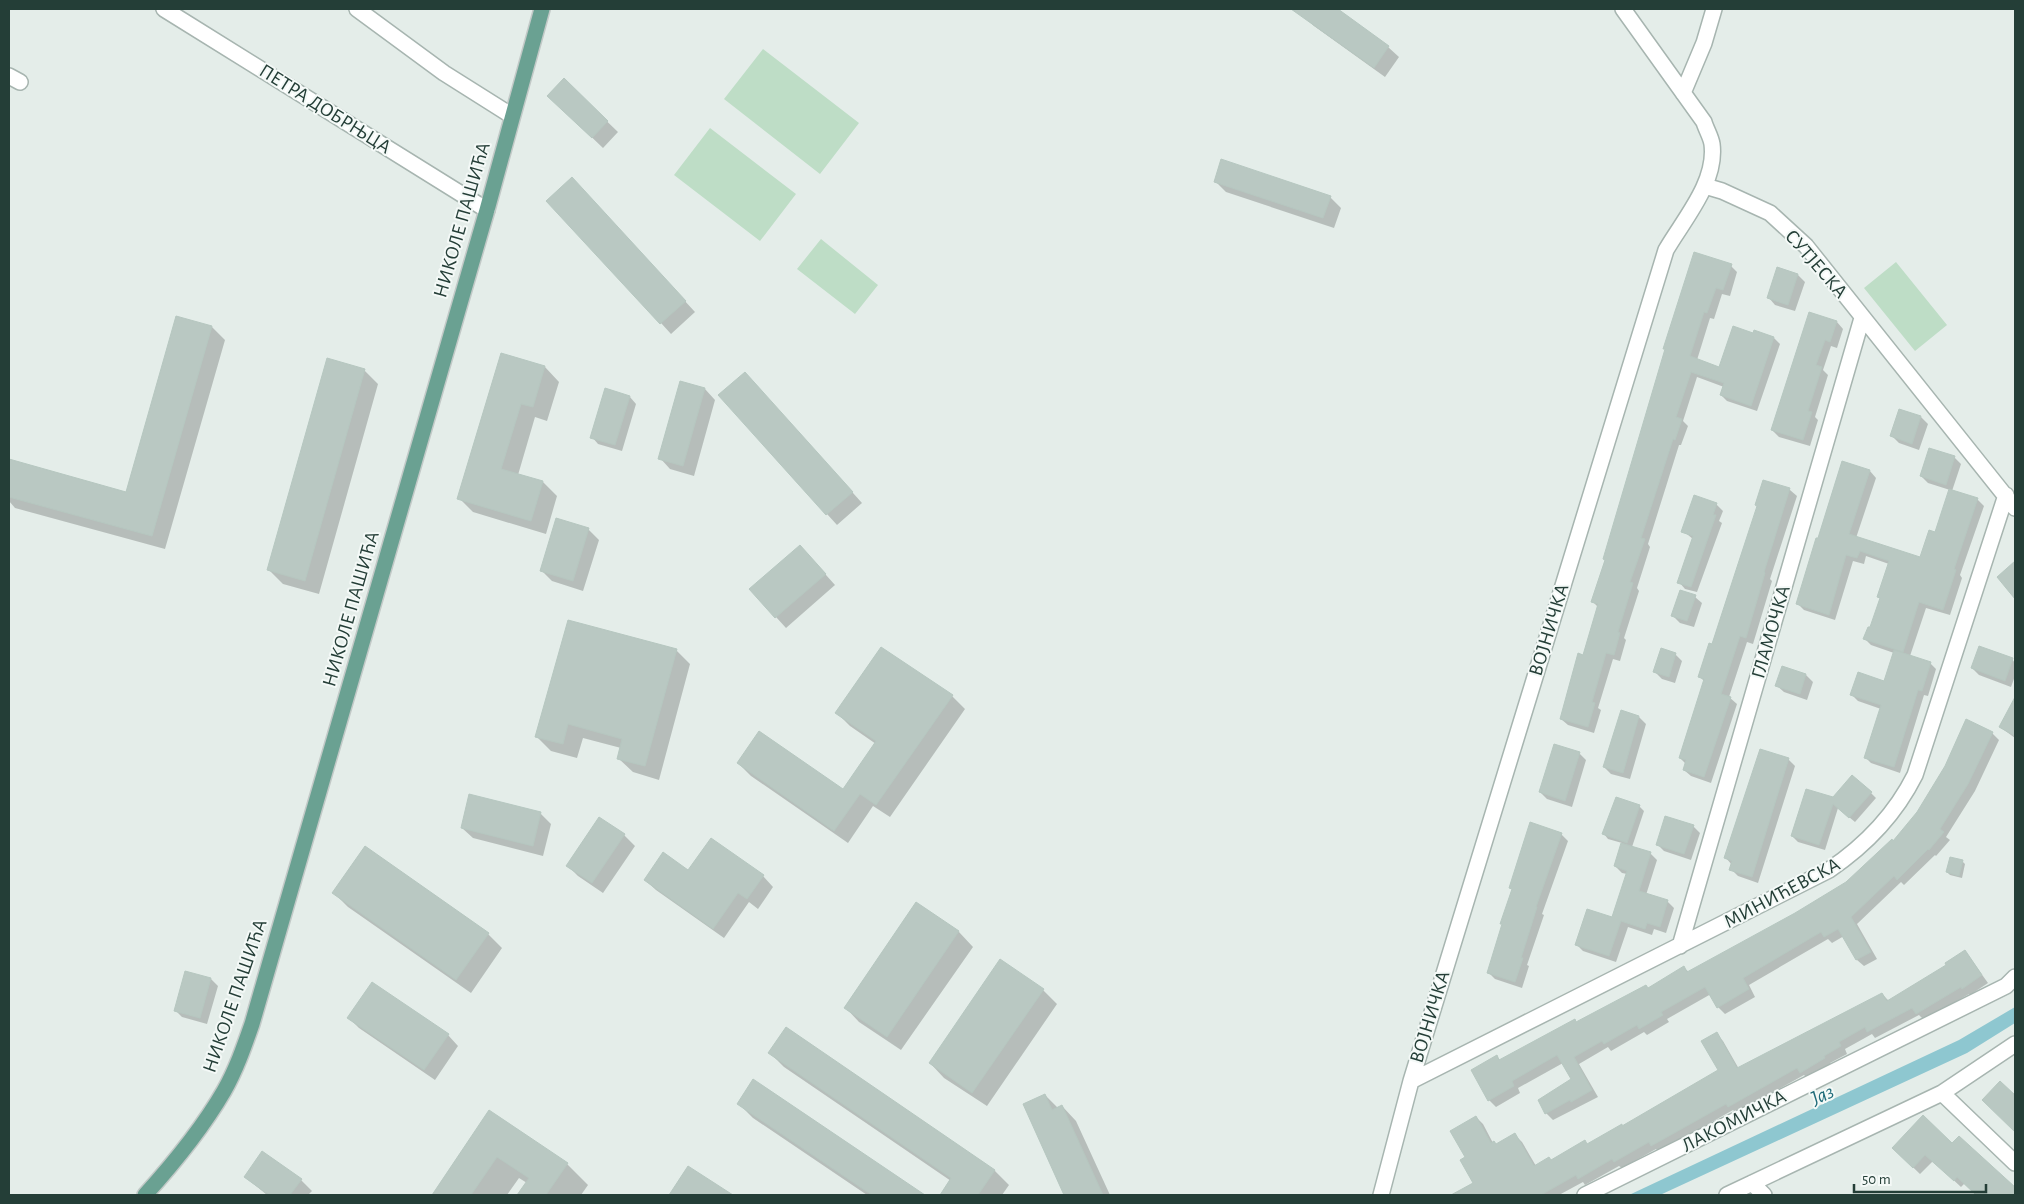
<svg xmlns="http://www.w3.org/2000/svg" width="2024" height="1204" viewBox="0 0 2024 1204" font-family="'Alegreya Sans',sans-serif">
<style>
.green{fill:#beddc6}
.water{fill:#8ec7d0}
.shadow{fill:#0003}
.building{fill:#b9c8c2;stroke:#b6c7c0}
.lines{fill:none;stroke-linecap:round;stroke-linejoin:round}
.minor-casing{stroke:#a7b5b0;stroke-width:18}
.primary-casing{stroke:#c2c9c7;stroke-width:18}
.minor{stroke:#fff;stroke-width:15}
.primary{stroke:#6aa192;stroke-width:15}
.labels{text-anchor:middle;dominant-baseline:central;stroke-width:4;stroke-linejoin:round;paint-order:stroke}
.street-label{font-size:20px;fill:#243e37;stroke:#f4f9f7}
.water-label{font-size:21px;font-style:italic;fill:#1f6b79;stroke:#f4f9f7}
</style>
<rect width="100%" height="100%" fill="#e4ede9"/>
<path class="green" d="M763,49l96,74 -39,51 -96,-75z
M710,128l86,66 -36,47 -86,-66z
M821,239l57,46 -23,29 -58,-45z
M1896,262l51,63 -32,26 -51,-63z"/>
<path class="water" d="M2015,1007v16l-48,30 -307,142h-31l330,-155z"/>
<path class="shadow" d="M1309,9h26l53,38 11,10 -14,20 -71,-51 -11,-10z
M564,80l54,52 -15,16 -44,-42z
M1215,181l115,16 11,11 -7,20 -108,-36z
M583,190l112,122 -24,22 -10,-11z
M1731,266l6,6 -7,24 -8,-2 -8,25 -4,-1 -13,42 23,8 35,-37 19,7 6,6 -23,67 -30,-10 -6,-6 3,-8 -27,-10 -14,44 5,5 -7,19h-2l-31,99 2,3 -13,41 2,3 -15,47 2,2 -6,21 -7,-2 -15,49 3,2 -7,23 -26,-8 -7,-6 23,-63 14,-49 -5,-5 73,-252 -2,-2z
M1778,269l20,6 7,7 -10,29 -20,-6 -6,-7z
M1810,313l27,9 6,7 -6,19 -6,-2 -8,24 5,5 -13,42 3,3 -8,26 -31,-9 -7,-7z
M177,317l35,10 13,13 -60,209 -150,-41 -6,-7v-29l3,-10 114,32z
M502,355l43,12 14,15 -12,39 -12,-4 -17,58 25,7 14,14 -11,38 -73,-22 -14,-14z
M364,370l14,14 -59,210 -36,-10 -14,-14z
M681,383l24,6 10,11 -21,76 -24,-7 -10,-11z
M755,384l107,119 -25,22 -10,-11z
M630,397l6,7 -14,47 -24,-7 -6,-7z
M1921,417l7,7 -9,26 -20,-7 -7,-7z
M1954,457l7,7 -9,27 25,8 7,7 -24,69 2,3 -12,37 -24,-7 -16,48 20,7 6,6 -8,27 -4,-1 -24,78 -29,-10 -6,-6 16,-48 -23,-8 -6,-6 33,-12 9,-30 -23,-8 -6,-6 6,-10 10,-30 -3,-3 11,-32 -23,-8 -2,8 -11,-3 -18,59 -31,-10 -6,-6 44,-142 28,9 6,7 -20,60 65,21 15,-25 14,-44 -22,-7 -7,-7z
M1764,481l26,9 7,6 -27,83 2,2 -19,63 -6,-2 -18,55 8,7 -26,79 -20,-7 -7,-6 2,-6 -6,-6 25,-76 -5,-5 13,-31 45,-139z
M1716,504l7,7 -4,10 3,2 -25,69 -12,-3 -6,-7 14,-43 -10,-8z
M588,529l11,11 -16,51 -31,-10 -10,-10z
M800,546l35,39 -49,43 -10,-11z
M1695,597l7,6 -8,24 -14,-4 -7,-7z
M676,650l14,14 -31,116 -26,-8 -15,-14 3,-10 -38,-10 -6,20 -26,-7 -15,-15z
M1675,654l7,7 -7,22 -13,-4 -7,-7z
M2012,659l3,4v13l-4,11 -32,-12 -7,-7z
M1806,675l7,7 -6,18 -23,-8 -7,-6z
M952,696l13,13 -75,108 -17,-11 -25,37 -97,-67 -13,-13 105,28 33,-47 -26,-18 -13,-13z
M2013,704l2,1v33l-15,-11z
M1639,717l7,7 -16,55 -19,-5 -7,-7z
M1992,733l7,7 -24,51 -29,46 4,3 -14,16 -1,-1 -31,30 -3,-3 -44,42 20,35 -13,7 -7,-6 -13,-24 -12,7 -4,-4 -79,46 6,12 -30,17 -7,-7 -7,-13 -44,25 2,3 -22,13 -3,-3 -33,19 -3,-4 -29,17 19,33 -45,23 -7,-7 26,-34 -9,-16 -45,25 2,5 -24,14 -7,-7 8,-43 4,4 147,-72 36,-21 5,4 106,-58 52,-31 46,-41z
M1579,753l7,7 -14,47 -25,-8 -7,-7z
M1788,759l7,7 -37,117 -20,-7 -7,-7 1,-4 -6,-7z
M1871,793l5,5 -21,24 -17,-14 -13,42 -27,-8 -6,-6 41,-38z
M470,796l71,18 10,10 -8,32 -70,-18 -11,-10z
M1639,806l5,5 -12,36 18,6 7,7 -11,35 21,6 7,7 -8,25 -12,-4 -2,6 -24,-8 -12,35 -33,-11 -7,-7 37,-25 14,-45 -5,-1 -7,-7 7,-23 -14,-4 -4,-5z
M1693,826l7,7 -9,27 -27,-9 -7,-7z
M1561,834l7,7 -26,73 2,1 -17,50 2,1 -7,22 -27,-9 -7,-7 15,-47 -2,-2z
M624,835l11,11 -32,47 -25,-17 -10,-10z
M1962,861l3,3 -3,14 -12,-3 -3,-3z
M688,872l75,4 10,11 -15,22 -9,-7 -25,36 -68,-48 -11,-10z
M333,892l155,42 14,14 -31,45 -123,-86z
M917,904l42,28 14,15 -72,103 -42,-28 -14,-15z
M1965,951l23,32 -18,12 -1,-1 -45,26 -5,-5 -44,23 -3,-4 -27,15 2,5 -17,9 1,3 -23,13 -4,-4 -68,38 -3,-3 -74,42 -3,-3 -34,19 -3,-2 -34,19 -2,-3 -24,13h-106l21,-12 -8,-25 10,-41 7,7 10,19 4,2 18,-10 7,7 14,24 15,-5 34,-19 3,3 35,-18 97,-56 -4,-37 7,7 16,28 143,-75 7,7 59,-36z
M211,979l7,7 -11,38 -25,-7 -7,-7z
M1043,990l14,14 -70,102 -43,-28 -14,-15z
M349,1018l99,17 10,11 -23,34 -76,-52z
M786,1029l209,142 14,14 -7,10h-61l10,-14 -167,-114 -14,-14z
M754,1081l169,114h-56l-114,-77 -15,-15z
M1045,1095l13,13 4,-2 14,15 34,74h-44l-41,-91z
M489,1112l78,52 21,21 -7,10h-55l-4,-4 5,-8 -8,-5 -12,17h-74z
M1953,1145l58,43 4,4v3h-37l-13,-12 -4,4 -28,-26 -13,13 -27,-26z
M689,1168l41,27h-52l-5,-4z
M245,1177l56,3 11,11 -4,4h-41z"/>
<path class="building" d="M1291,9h47l51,37 -15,22z
M564,78l44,43 -16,17 -45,-42z
M1221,159l110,37 -8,22 -109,-36z
M572,177l114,124 -26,23 -114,-123z
M1694,252l38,12 -9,26 -7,-2 -9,25 -3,-1 -14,44 29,11 14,-41 20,7 1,-3 20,7 -23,69 -31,-11 4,-12 -33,-11 -15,45 6,2 -7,21 -2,-1 -32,99 4,1 -15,43 3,1 -15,49 2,1 -6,22 -8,-2 -14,49 3,1 -7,24 -28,-8 18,-66 5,2 15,-51 -7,-2 14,-42 -2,-1 62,-210h-2z
M1777,267l21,7 -10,31 -21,-7z
M1809,312l28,9 -7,21 -5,-2 -9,25 6,2 -14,44 4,1 -9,28 -32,-10z
M176,316l36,10 -60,210 -143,-39v-38l117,33z
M501,353l44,13 -12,41 -12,-3 -20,65 42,12 -12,40 -74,-22z
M327,358l38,11 -60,212 -38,-11z
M745,372l108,120 -27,23 -108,-120z
M680,381l25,7 -22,78 -25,-7z
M605,388l25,8 -15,49 -25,-7z
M1899,409l22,7 -9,28 -22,-8z
M1929,448l26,8 -9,29 -26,-9z
M1842,461l28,9 -21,64 71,23 9,-27 6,2 14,-43 29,9 -24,71 2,1 -13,40 -24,-8 -16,50 -40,-13 5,-12h2l10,-29 -3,-1 12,-36 -29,-10 -3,7 -11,-3 -17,60 -33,-11 20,-66h2z
M1763,480l27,8 -26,84 1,1 -19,65 -6,-2 -19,58 10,3 -27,80 -21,-7 3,-10 -7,-2 25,-79 -6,-2 11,-34 3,1 26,-80 19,-58 -2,-1z
M1694,495l23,8 -4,12h3l-25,72 -14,-4 16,-47 -12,-4z
M556,518l33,10 -16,53 -33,-10z
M800,545l26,29 -51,44 -26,-29z
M2015,561v38l-18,-22z
M1680,590l16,5 -9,26 -16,-5z
M568,620l109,29 -32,117 -28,-7 5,-20 -54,-15 -5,20 -28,-7z
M1979,646l34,12 -8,23 -34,-13z
M881,647l72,48 -77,110 -16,-11 -26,37 -97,-68 22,-32 84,58 33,-48 -41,-28z
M1661,648l15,5 -7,24 -16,-5z
M1894,650l37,12 -9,29 -4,-1 -24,77 -30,-9 17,-53 -31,-10 8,-23 26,9z
M1782,666l24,8 -6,20 -25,-8z
M2015,697v39l-16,-9z
M1621,710l18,6 -16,57 -20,-6z
M1966,719l27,13 -25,52 -28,45 4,3 -15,18 -1,-1 -31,31 -3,-4 -43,41 20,35 -15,8 -18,-31 -14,8 -3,-5 -78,46 6,11 -32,19 -12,-21 -44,25 2,3 -24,14 -2,-4 -33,19 -2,-3 -28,16 18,33 -21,12 -1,-2 -25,14 -7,-14 33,-21 -14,-24 -45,26 2,5 -26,15 -17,-31 26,-15 2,5 76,-41 1,3 70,-37 2,3 36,-22 3,6 108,-59 51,-31 46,-43 1,2 24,-29 28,-46z
M1554,744l26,8 -15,49 -26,-9z
M1760,749l29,9 -37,119 -23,-7 3,-9 -8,-3z
M1852,775l20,17 -23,26 -16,-14 -14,41 -28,-9 15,-47 27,8z
M469,794l72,18 -8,34 -72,-18z
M1616,797l24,8 -13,38 -25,-9z
M1665,816l29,9 -10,29 -28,-9z
M599,817l26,17 -33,49 -26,-17z
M1530,822l32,11 -26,74h1l-16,51h2l-8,24 -28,-9 15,-49h-2l12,-35 -3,-1z
M711,838l53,37 -17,24 -9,-6 -25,36 -69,-49 19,-28 25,18z
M1621,843l30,9 -12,39 29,9 -8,27 -13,-4 -2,6 -24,-8 -12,35 -34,-11 12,-36 25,8 15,-46 -13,-5z
M365,846l124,87 -33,47 -124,-87z
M1950,857l13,3 -4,16 -13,-4z
M916,902l43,29 -72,106 -43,-29z
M1965,950l17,25 -20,14 -1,-2 -45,27 -4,-6 -45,24 -2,-5 -26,15 2,4 -17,10 1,2 -25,15 -3,-5 -69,39 -2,-3 -75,42 -2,-4 -35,20 -2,-3 -34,20 -2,-4 -35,20h-90l22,-12 -13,-23 5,-3 -15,-26 26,-15 15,27 3,-2 2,3 19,-11 19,33 15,-9 2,3 34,-20 2,4 35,-20v2l96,-56 -17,-29 16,-9 20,36 145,-75 5,8 59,-36 -1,-2z
M1000,959l44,30 -72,104 -43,-30z
M185,971l26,7 -11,40 -26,-7z
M372,982l77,52 -25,36 -77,-52z
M786,1027l209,143 -17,25h-38l11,-17 -183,-125z
M753,1079l172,116h-53l-135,-91z
M2000,1081l15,14v37l-33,-32z
M1045,1094l7,16 10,-5 41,90h-39l-41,-91z
M489,1110l79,53 -22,32h-29l12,-17 -32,-21 -26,38h-39z
M1923,1115l29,28 7,-7 56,51v8h-39l-19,-18 -3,4 -29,-26 -12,13 -21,-20z
M262,1151l40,28 -12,16h-21l-25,-18z
M688,1166l45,29h-64z"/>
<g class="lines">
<defs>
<path id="minor" d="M164,9l323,201
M357,9l87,64 68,43
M9,76l11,6
M1683,93l21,-50 10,-34
M1705,186l17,5 48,22 36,33 209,262
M1680,946l182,-628
M1411,1081l418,-211c37,-25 66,-55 86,-95l91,-280
M1942,1093l73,70
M1752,1183l12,12
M1381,1195l30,-114 255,-831c18,-31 51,-68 46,-106 -1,-7 -6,-15 -8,-22l-81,-113
M1585,1195l421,-209 9,-9
M1727,1195l215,-102 73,-49"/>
<path id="primary" d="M145,1195c29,-32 57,-66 79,-104 12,-21 20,-44 28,-67l235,-814 55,-201"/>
</defs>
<use href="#minor" class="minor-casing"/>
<use href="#primary" class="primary-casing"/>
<use href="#minor" class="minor"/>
<use href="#primary" class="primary"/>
</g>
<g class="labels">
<g class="street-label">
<text transform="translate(325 109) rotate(32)">ПЕТРА ДОБРЊЦА</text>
<text transform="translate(462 220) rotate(-74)">НИКОЛЕ ПАШИЋА</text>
<text transform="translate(1816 264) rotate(49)">СУТЈЕСКА</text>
<text transform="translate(351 609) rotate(-74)">НИКОЛЕ ПАШИЋА</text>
<text transform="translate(1549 630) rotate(-73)">ВОЈНИЧКА</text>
<text transform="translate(1771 632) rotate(-74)">ГЛАМОЧКА</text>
<text transform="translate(1782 893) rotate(-28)">МИНИЋЕВСКА</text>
<text transform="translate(235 996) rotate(-71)">НИКОЛЕ ПАШИЋА</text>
<text transform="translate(1430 1017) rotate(-73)">ВОЈНИЧКА</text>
<text transform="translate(1734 1121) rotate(-27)">ЛАКОМИЧКА</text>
</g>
<g class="water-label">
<text transform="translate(1822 1095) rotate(-24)">Јаз</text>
</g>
</g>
<rect width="2024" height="1204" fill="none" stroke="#243e37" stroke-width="20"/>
<path d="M1854 1184v8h132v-8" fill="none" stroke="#243e37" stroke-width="2.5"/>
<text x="1862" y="1184" font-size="15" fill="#243e37" stroke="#f4f9f7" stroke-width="4" paint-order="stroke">50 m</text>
</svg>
